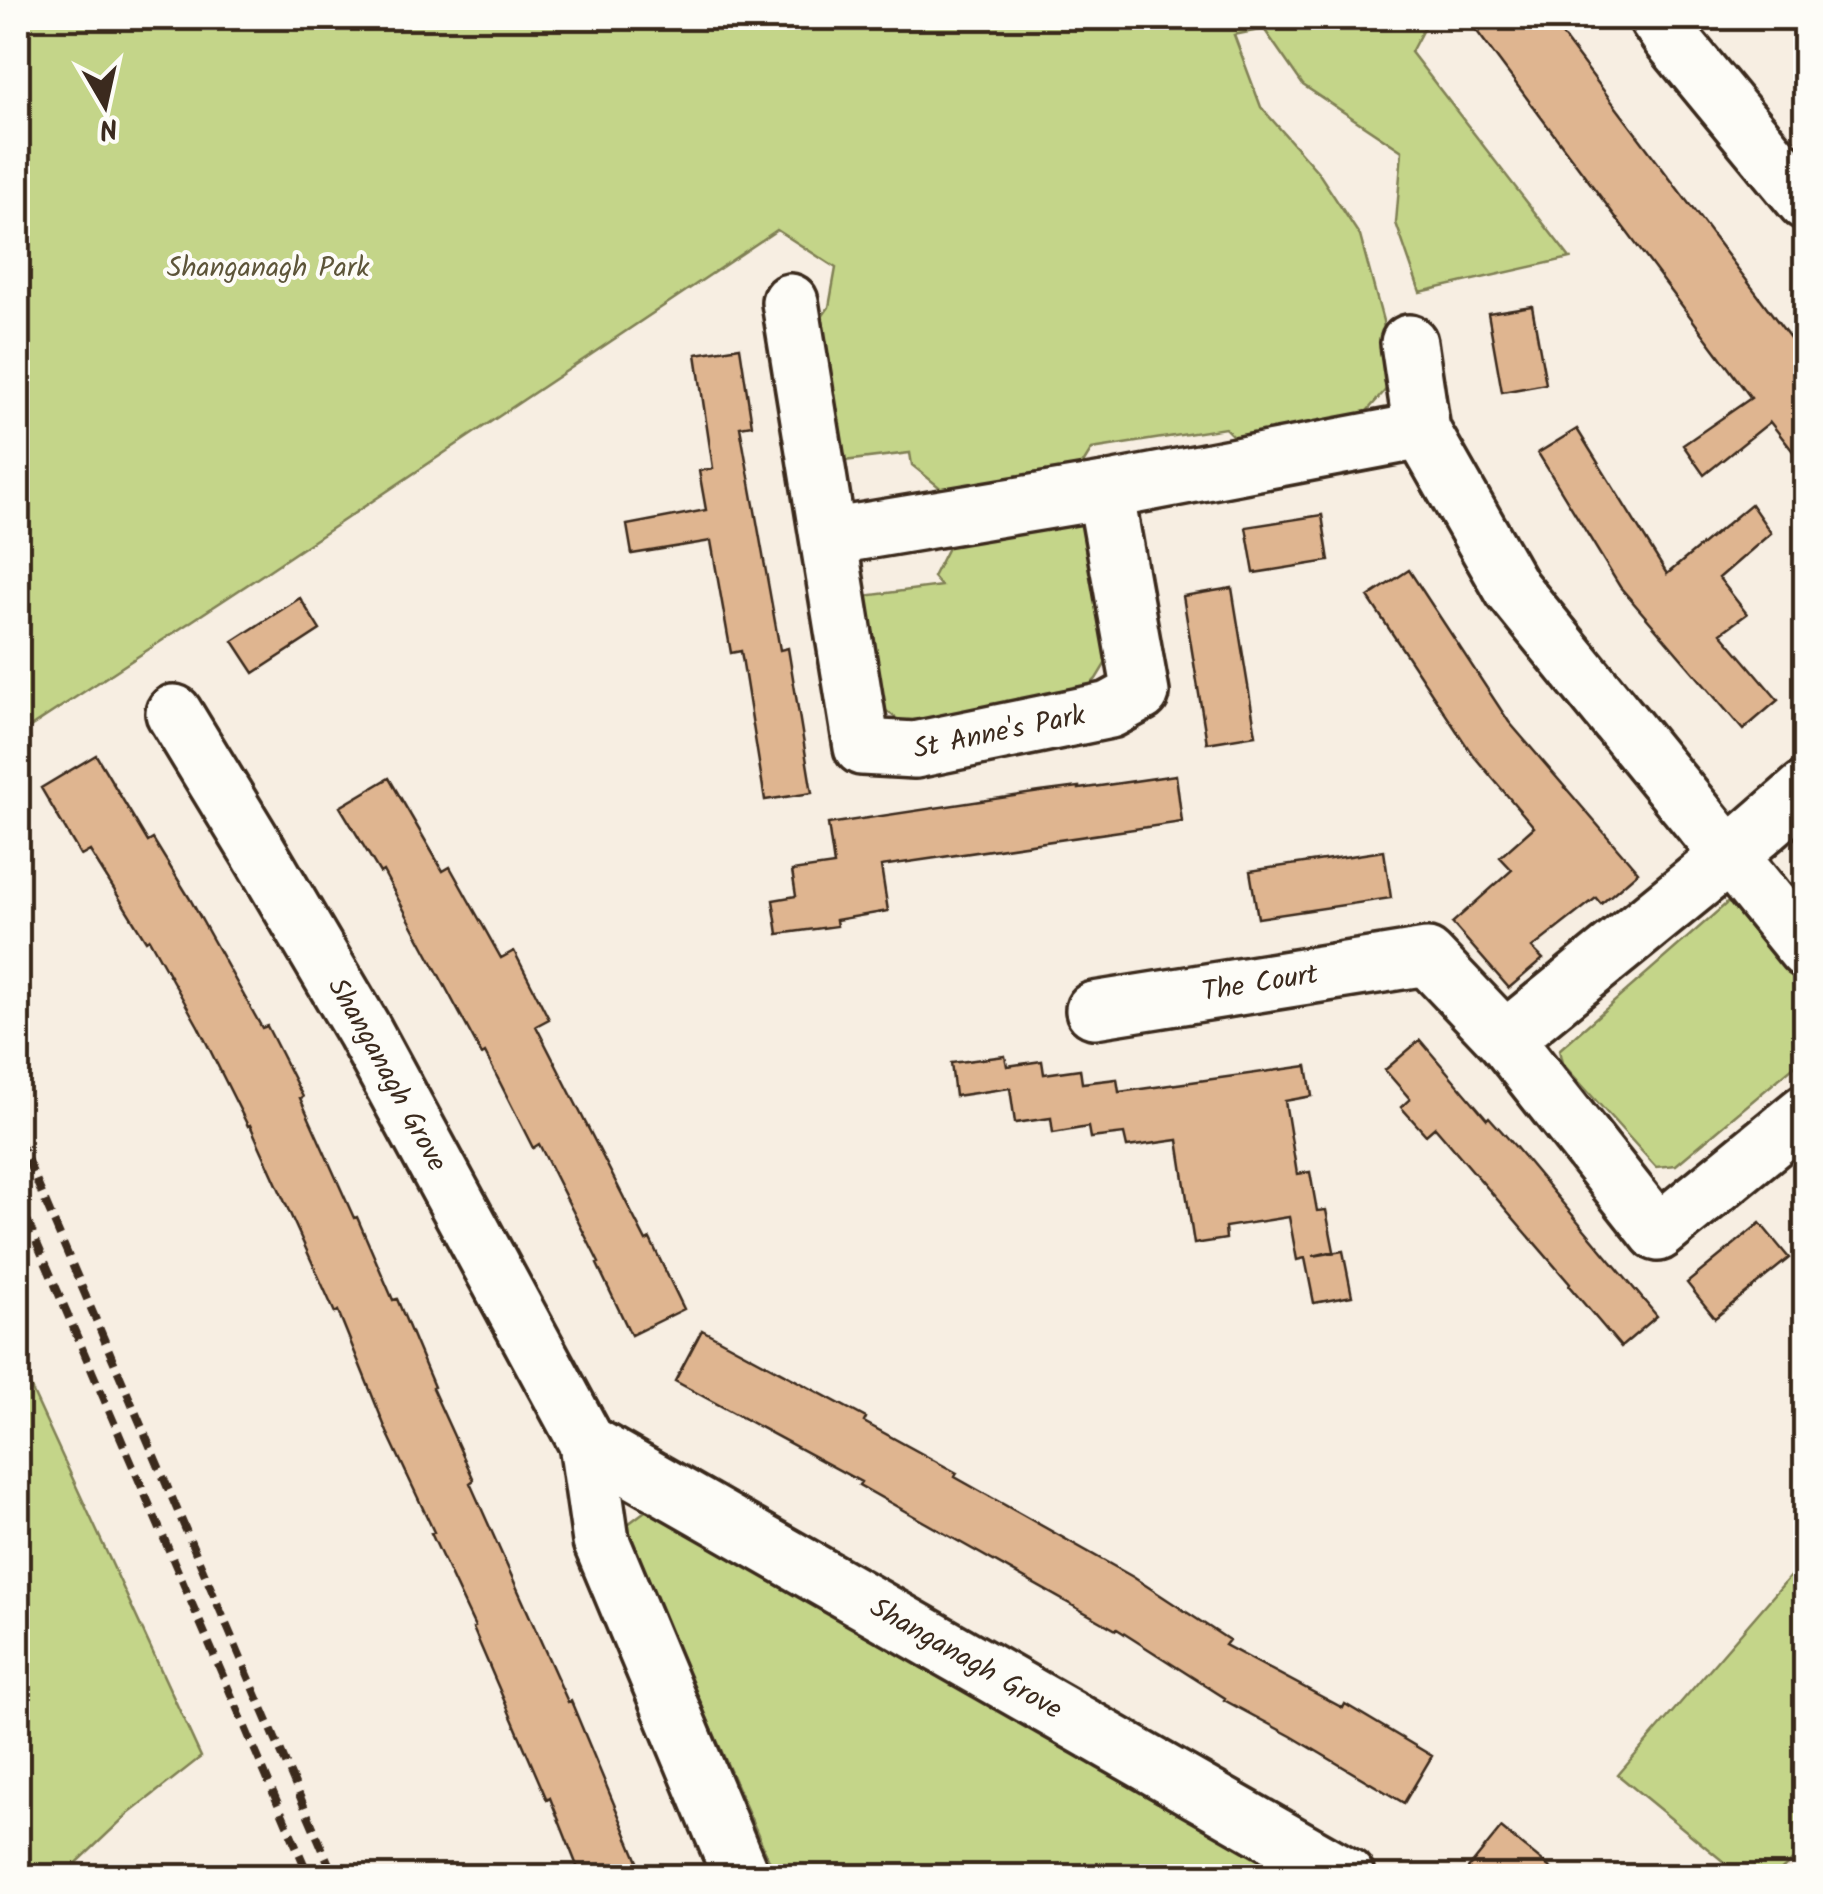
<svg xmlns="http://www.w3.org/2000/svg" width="1823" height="1894" viewBox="0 0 1823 1894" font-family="Kalam,sans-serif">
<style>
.green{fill:#c4d589;stroke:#808054;stroke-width:2.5}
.building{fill:#dfb590;stroke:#3b2a1e;stroke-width:2.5}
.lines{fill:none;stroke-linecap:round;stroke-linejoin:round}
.minor-casing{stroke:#3b2a1e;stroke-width:62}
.minor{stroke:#fdfcf7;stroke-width:55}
.rail{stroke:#3b2a1e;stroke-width:8;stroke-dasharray:15 8;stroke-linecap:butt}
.labels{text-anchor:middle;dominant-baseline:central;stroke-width:8;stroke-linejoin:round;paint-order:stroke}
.park-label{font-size:28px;fill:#5d5539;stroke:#fdfcf7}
.street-label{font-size:28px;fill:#3b2a1e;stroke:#fdfcf7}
</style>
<rect width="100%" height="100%" fill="#f7eee2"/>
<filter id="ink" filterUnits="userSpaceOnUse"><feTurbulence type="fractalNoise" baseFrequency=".01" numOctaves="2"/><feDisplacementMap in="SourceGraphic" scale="20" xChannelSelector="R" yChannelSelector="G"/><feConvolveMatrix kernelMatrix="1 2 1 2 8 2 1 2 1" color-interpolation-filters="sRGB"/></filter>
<g filter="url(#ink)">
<path class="green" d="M18,18h1411l-18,34 159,206 -150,34 -24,-69 6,-72 -99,-66 -39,-56 -30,6 27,72 57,65 42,64 23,85 7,64 -38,43 -102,25 -25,-25 -133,21 -16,26 -122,24 -42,-34 -2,-12 -75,9 -26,-127 20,-28 7,-39 -59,-38 -509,341 -250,164z
M1085,518l25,138 -14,23 -19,19 -173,26 -34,-25 -14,-102 85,-11 -8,-9 23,-45z
M1727,903l17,1 61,70v83l-129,108 -20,2 -94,-104 -3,-13z
M18,1360l183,397 -74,58 -64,61h-45z
M660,1500l581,346 40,30h-505l-152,-349z
M1792,1574l14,1 -1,274 -30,27h-34l-123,-101z"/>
<path class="building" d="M1467,18h82l91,121 166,220v109l-36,-46 -66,53 -21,-30 68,-47z
M1532,306l14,78 -44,8 -14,-79z
M740,347l12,78 -12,2 40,223 8,-2 24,145 -47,7 -24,-149 -10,2 -20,-112 -79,13 -5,-29 79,-15 -7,-39 14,-3 -17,-114z
M1577,429l90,145 84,-70 20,29 -52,45 28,36 -26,19 57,67 -35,30 -123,-143 -82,-134z
M1322,515l7,46 -75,12 -8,-46z
M1409,570l100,152 129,150 -37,32 -5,-6 -64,50 11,11 -34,29 -57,-65 60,-53 -12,-13 34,-30 -62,-73 -104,-157z
M1232,588l24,147 -49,8 -24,-147z
M300,598l20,32 -66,43 -21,-32z
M96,755l52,87 5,-3 37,60 72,129 5,-2 36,71 -3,1 54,120 3,-1 36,83 4,-1 37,88 -2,1 42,92 -4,3 98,219 3,-1 73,175h-63l-31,-78 -3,2 -74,-172 2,-1 -44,-94 3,-1 -47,-100 -49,-121 -3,2 -85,-188 -2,1 -50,-100 -49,-87 -3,2 -56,-90 -9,5 -40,-68z
M1176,775l6,47 -301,44 7,45 -52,9 1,6 -59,8 -5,-34 23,-4 -4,-25 42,-6 -6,-41 212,-32 39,-5v2z
M389,778l54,93 7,-4 51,91 13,-7 35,68 -13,7 110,215 4,-2 34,70 -53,26 -34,-71 2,-1 -60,-119 -6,4 -48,-95 -3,2 -99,-184 -3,2 -40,-66z
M1384,851l7,47 -133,20 -8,-47z
M1420,1040l67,79 2,-2 25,28 143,171 -36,31 -52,-61 1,-2 -135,-157 -9,8 -25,-28 9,-8 -25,-29z
M1005,1056l2,10 35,-5 2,13 36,-5 2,14 35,-4 2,13 188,-26 5,30 -27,5 12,73 13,-2 7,39 9,-1 8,41 -21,5 30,-5 9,45 -38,7 -9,-45 -8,2 -8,-43 -64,10 1,12 -32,5 -16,-104 -51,7 -3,-13 -34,4 -2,-11 -35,6 -2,-15 -36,5 -5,-35 -55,8 -4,-33z
M1760,1223l29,35 -74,60 -28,-35z
M702,1330l164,88 -2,4 93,51 -2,4 178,100 96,63 -4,5 118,63 2,-4 87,52 -28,47 -113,-67 -67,-36 1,-2 -108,-69 -1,1 -167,-94 -90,-51 2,-3 -186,-101z
M1501,1828l59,48h-98z"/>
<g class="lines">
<defs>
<g id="minor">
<path d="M1657,18l13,19 136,165"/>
<path id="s1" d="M790,302l72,445 53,3 195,-40 31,-17 -36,-202"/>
<path d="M1409,343l13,88"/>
<path d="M829,537l276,-46 317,-60 90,158 294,361"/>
<path id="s2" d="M174,713l84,138 106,180 223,412 759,433"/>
<path d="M1806,789l-78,68 -223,182 153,194 148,-121"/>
<path id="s3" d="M1094,1010l333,-53 78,82"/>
<path d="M587,1443l14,98 140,335"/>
</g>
</defs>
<use href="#minor" class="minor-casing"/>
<use href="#minor" class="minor"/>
<path class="rail" d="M18,1138l316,738
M18,1199l291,677"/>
</g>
</g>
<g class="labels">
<g class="park-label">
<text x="268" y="268">Shanganagh Park</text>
</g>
<g class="street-label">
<text stroke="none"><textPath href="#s1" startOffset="590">St Anne's Park</textPath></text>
<text stroke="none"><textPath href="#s3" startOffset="168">The Court</textPath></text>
<text stroke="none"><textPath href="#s2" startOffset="420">Shanganagh Grove</textPath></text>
<text stroke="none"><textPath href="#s2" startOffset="1275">Shanganagh Grove</textPath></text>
</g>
</g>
<rect width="1823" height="1894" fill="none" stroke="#fdfcf7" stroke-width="60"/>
<rect x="30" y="30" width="1763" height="1834" fill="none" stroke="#3b2a1e" stroke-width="4" filter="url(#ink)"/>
<g transform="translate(105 105) rotate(171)" stroke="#fdfcf7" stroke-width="8" paint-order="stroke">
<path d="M0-8L18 38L0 25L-18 38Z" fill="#3b2a1e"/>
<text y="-15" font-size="28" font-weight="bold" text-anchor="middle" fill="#3b2a1e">N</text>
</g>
</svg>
